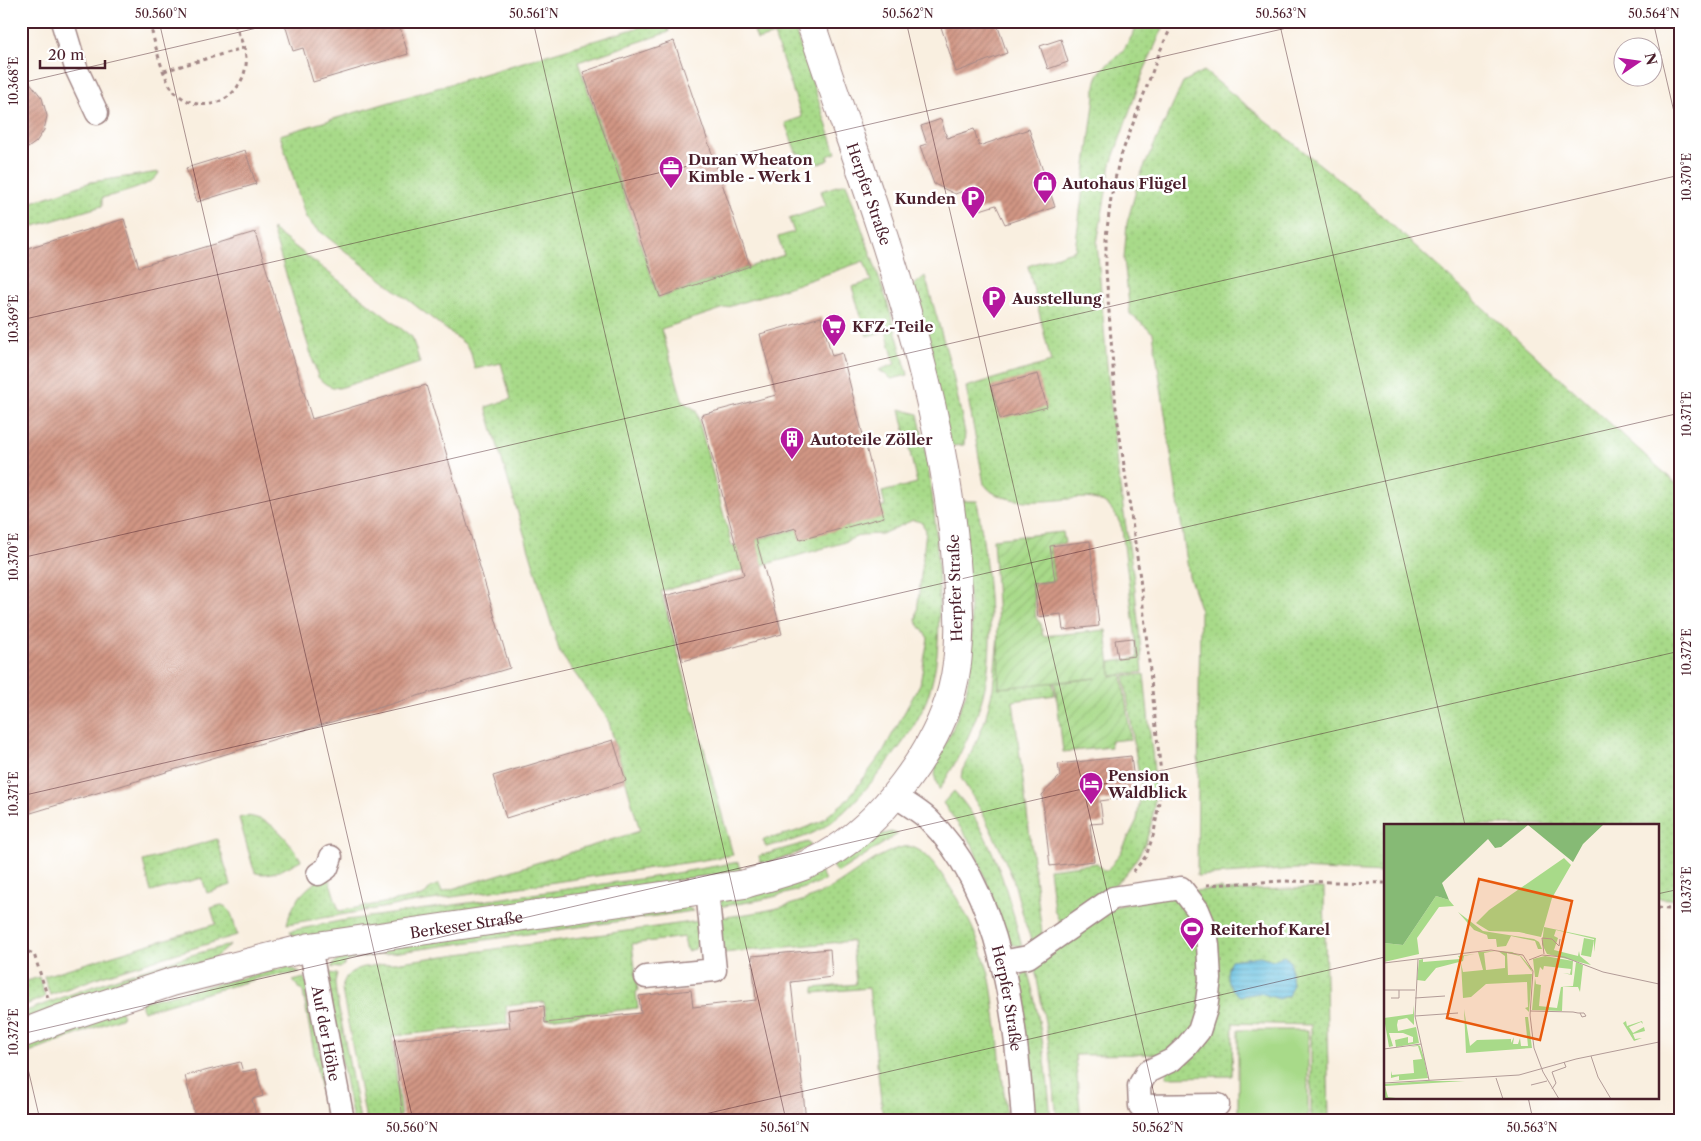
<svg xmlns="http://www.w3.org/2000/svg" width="1701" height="1141" viewBox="0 0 1701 1141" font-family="'Libre Caslon Text',serif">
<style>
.grass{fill:url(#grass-dots);stroke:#797c5a}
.garden{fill:url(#garden-furrows);stroke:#797c5a}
.pitch{fill:#a8da89;stroke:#797c5a}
.water{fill:url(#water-rules);stroke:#567086}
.building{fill:url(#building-hatch)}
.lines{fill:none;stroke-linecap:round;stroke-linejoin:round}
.minor-casing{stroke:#a28786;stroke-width:25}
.major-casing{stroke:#a28786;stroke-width:30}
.path{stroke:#a28786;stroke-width:3;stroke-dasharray:4 4;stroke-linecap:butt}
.minor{stroke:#fff;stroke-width:22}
.major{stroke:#fff;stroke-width:28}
.ticks{fill:none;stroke:#4a1f2b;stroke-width:1;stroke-opacity:0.45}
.labels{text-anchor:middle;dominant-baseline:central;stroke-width:5;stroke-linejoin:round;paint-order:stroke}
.poi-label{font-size:15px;font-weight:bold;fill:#4a1f2b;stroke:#fff;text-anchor:start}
.street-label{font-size:15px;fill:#4a1f2b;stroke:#fff}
.inset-road{fill:none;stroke:#b39c98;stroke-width:1}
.view{fill:#e8590c;fill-opacity:0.15;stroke:#e8590c;stroke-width:2.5}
.inset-edge{fill:none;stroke:#4a1f2b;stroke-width:2.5}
.neatline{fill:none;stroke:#4a1f2b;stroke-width:2}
.ticks-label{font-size:12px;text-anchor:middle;fill:#4a1f2b}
</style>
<defs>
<pattern id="grass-dots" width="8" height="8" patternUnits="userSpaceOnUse" patternTransform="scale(1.25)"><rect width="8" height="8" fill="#a8da89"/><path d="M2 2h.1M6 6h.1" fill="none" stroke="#92bb76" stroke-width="1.8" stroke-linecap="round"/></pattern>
<pattern id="garden-furrows" width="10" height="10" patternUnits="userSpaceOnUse" patternTransform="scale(1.25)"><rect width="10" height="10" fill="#a8da89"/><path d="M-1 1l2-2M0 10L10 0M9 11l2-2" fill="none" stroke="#92bb76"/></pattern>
<pattern id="water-rules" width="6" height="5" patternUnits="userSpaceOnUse" patternTransform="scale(1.25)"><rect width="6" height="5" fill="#63c0e1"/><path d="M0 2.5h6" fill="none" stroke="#549bb7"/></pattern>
<pattern id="building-hatch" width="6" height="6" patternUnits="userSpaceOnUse" patternTransform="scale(1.25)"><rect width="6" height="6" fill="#d19684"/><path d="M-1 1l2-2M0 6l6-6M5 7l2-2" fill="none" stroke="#ac7a6c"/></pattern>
</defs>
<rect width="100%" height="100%" fill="#fff"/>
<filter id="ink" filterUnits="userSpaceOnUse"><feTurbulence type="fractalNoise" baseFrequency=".02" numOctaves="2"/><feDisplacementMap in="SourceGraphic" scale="10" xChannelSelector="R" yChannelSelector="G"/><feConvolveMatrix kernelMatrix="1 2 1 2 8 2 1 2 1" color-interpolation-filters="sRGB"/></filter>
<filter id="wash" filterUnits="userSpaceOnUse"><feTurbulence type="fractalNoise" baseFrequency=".0096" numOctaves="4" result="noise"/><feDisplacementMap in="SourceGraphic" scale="20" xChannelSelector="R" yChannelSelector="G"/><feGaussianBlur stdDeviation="1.12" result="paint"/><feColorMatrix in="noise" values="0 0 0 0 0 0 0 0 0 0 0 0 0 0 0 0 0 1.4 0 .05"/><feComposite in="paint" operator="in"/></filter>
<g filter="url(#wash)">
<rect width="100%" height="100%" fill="#f9efe0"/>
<path class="grass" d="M660,21h13l-6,2 2,9 -91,30 81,236 125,-43 -6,-18 16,-5 -5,-13 37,-13 -5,-15 25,-8 41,118 21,74 -16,4 -13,-9 16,-6 -9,-33 -19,5 -15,-49 19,-6 -7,-20 -69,24 -134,44 22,73 13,8 36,136 153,-40 -3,-14 35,-9 -17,-74 18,5c14,63 21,127 21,192 0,30 -1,64 -12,93 -11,29 -32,55 -52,79 -18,21 -36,43 -62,55 -14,7 -32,10 -47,14l-3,-7 31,-8 26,-10 27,-22 34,-45 39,-71 8,-46 -12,-17 10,-91 -5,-8 -8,-2 -31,14 -21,1 -19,8 -49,14 -132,34 72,264 -41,7 -281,41 -124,21c5,-22 20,-40 41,-48l11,35 83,-15 4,-2 4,-6 9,-4 3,8 198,-61 -32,-112 -48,-66 -74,-246 25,-8 -10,-36 -26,6 -5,-19 -5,-6 -152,-118 -7,-8 -26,-83z
M751,21h41l44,132 -8,3 1,4 -10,4 -23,-12 -11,-29 17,-6 -28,-82 -17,5z
M1140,21h26l-23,52 -32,91 -14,79 11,134 9,90 17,113 9,92 -32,4 -1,-14 28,-4 -16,-129c-15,-44 -46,-28 -81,-28 -14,1 -37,-1 -49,-9 -3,-2 -6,-6 -8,-8l-18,-97 85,-25 -23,-96 47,-16 20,-154c-2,-29 13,-28 29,-47 6,-9 11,-19 16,-28z
M1204,71l165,133 311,283v413l-23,-2v-73h-272v48l-89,-4 -99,7 3,-268 -11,-32 -36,-243 -23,-19 -6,-55 3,-36 13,-47 43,-94z
M159,172c-5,15 -43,22 -57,26v8l-81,24v-24l70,-24z
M272,229l140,108 8,26 -81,25c-10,-1 -15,-4 -21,-11z
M925,276l27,94 13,63 -1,12 -13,1 -39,-159z
M961,501h16c9,55 19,126 9,181 -7,37 -27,77 -47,108l-4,-12 1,-16 16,-32 14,-37 3,-18 3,-41z
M998,636l1,52 54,-6 2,13 -42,6 29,232 -3,6 -7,3 -6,-16 -13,-47 -12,-28 -19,-39 -21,-34 1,-7 14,-28 9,-23 8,-32z
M1144,674c2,23 5,46 7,69 5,43 9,83 -18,121 -18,26 -47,43 -72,61l-7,-16 -5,-40 48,-6 7,7h4l13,-18 16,-32 3,-22 1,-9 -17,-113z
M954,791c39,42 54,102 68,156l-17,-4 -8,-33 -25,-66 -29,-41z
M247,816c26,3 41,23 54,44 -14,7 -28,17 -45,13l-3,-6 -14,-49z
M891,832l7,2 -61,39 -5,-7 43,-30z
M217,839l14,46 -24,8 -5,-15 -51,14 -8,-31z
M808,842l3,4 -21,10 -29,9 -2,-9z
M908,846c16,3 27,18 36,32 20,29 35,60 44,93 5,19 6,38 9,57 3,31 7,61 10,92h-124l-14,-132 -55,5v-5l42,-4 -4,-43 -130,12 -5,-35c39,-5 78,-10 114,-30 23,-13 50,-38 77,-42z
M739,862l2,9 -446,68 -5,-8 50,-10 313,-44z
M821,872l4,8c-38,16 -67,21 -108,27l7,-10z
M1222,888l1,3 101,-3 5,232h-18v-95l-78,-2 -1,53 -65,1 -2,-23 -90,1 6,65h-24l-7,-71 -16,-86 80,-56 54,-13z
M683,904l10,7 -337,47 -9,4 -7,6 -9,-1 13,-14z
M221,905c12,2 13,20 16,30l-135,41 -52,19 -6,-19 172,-52 -5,-16z
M699,921l1,16 -5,12 -8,2 -3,-14 -52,7 6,47 -2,1 2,16 -91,11 -3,-17 -38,4 1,18 -115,12 9,84h-35l-24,-130c2,-15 8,-19 22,-23z
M230,945l-16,13 -193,65v-10c68,-26 138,-51 209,-68z
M288,967l12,5c-14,4 -27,3 -40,6l-117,33 -2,-9z
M1027,969c14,49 20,100 24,151h-19l-15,-135z
M329,973l8,1 -2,8 1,12 24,126h-7l-26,-136z
M39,977l6,20 -24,10v-24z
M304,978l4,7 24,126 -7,2 -22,-121 -10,-11z
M120,1009l3,8 -102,39v-9z"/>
<path class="garden" d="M1063,532l2,11 -15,2 4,36 -21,2 3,35 5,6 2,12 63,-6 5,46 11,-1 9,64 -21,2 1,6 -48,5 -8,-69 41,-5 -97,10 -2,-85 -4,-64z"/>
<path class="pitch" d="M1238,1030h70v90h-70z"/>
<path class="water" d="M1260,956l13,4 11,-4 6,5 2,25 -4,10 -9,3 -19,-6 -20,3c-14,-10 -16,-20 -9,-36z"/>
<g id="blocks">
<path class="building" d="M284,21h114l10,33 -95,28 -10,-34 -10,3z
M939,21h57l11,32 -51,19z
M1061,39l7,23 -20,7 -8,-23z
M674,41l76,225 -90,31 -77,-225z
M21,71l21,27 5,18 -3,14 -8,12 -15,11z
M941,119l6,19 27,-9 5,17 50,-17 26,78 -50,17 -9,-19 -16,5 -8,-22 -17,6 -21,-10 -14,-38 7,-2 -6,-18z
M245,150l11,34 -59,18 -11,-34z
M124,219l15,48 116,-35 57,187 114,-34 84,283 -489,148v-566z
M821,317l11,39 10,-3 42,164 -84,23 -4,-12 -40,11 26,95 -99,27 -18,-65 79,-21 -43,-160 75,-20 -16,-61z
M1038,374l9,33 -47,12 -9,-33z
M1090,541l9,85 -36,4 -2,-16 -23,3 -4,-33 21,-3 -5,-35z
M1133,638l2,18 -17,2 -3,-18z
M613,740l13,41 -120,37 -13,-42z
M1131,756l5,40 -36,5 3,22 -13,1 4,37 -44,5 -8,-71 18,-19 -2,-12z
M830,949l2,28 -41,5 15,138h-403l-9,-80 116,-12 -2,-18 36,-4 1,17 96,-10 -2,-17 52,-6 2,17 63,-7 -4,-44z
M240,1062l3,10 13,-3 7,27 -11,3 5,21h-61l-11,-44z"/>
</g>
</g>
<g filter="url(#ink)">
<use href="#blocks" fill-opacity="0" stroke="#a28786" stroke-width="1"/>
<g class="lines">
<defs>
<g id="minor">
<path d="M62,21l14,47 21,45"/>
<path id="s1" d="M894,795c11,8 24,15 34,24 75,72 88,203 95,301"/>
<path d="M318,874l9,-6 4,-11"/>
<path id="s2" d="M310,947l33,173"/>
<path d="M1002,962l26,-5 85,-59 68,-10 17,22 7,17 3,18 2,34 -4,30 -7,22 -13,16 -14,13 -25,12 -8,14 1,20 78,-1"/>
<path d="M646,977l69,-7 -8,-80"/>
</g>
<g id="major">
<path id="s3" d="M21,1034l39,-15 112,-37 138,-35 435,-63c26,-8 57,-15 80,-28 55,-31 111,-105 127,-166 11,-42 7,-86 4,-129 -15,-187 -87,-363 -146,-540"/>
</g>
</defs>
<use href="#minor" class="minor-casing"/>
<use href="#major" class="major-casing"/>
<path class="path" d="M158,21l-8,3c4,16 13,57 25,68 27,26 66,9 71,-27 2,-13 -8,-31 -12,-44
M164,71l79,-23
M1133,872l13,-16 8,-23 8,-50 -22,-205 -24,-169 -10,-139v-33l5,-39 8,-37 41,-110 14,-30
M1206,885l76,-4 103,2
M1657,908l23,2
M21,949l13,5 14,44"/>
<use href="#minor" class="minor"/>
<use href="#major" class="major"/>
</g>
</g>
<path class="ticks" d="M159,21l254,1099M533,21l253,1099M906,21l254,1099M1279,21l186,804M1653,21l27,117M21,83l266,-62M21,320l1296,-299M21,558l1659,-383M21,796l1659,-383M1657,894l23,-5M21,1034l1659,-383M21,1039l19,81M1528,1097l5,23M679,1120l706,-163"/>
<defs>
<symbol id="office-pin" viewBox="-11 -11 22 30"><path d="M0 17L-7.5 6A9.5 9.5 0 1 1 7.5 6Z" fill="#b5179e" stroke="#fff"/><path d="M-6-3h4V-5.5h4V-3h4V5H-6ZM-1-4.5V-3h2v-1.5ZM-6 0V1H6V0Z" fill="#fff"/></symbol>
<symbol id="shop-pin" viewBox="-11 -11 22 30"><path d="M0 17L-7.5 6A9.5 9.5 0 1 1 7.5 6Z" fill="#b5179e" stroke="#fff"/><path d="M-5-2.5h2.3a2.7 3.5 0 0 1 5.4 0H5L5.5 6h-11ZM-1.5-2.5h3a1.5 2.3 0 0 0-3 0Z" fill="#fff"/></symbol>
<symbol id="parking-pin" viewBox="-11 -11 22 30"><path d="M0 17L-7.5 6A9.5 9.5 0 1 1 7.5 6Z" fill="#b5179e" stroke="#fff"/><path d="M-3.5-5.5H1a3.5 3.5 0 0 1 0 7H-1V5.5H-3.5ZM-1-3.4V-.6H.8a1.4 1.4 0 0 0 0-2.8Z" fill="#fff"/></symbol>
<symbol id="supermarket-pin" viewBox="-11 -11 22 30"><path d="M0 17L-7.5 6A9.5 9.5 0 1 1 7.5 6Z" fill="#b5179e" stroke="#fff"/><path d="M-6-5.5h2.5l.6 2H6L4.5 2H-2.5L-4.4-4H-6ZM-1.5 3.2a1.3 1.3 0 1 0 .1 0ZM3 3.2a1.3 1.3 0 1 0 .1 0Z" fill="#fff"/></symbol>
<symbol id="building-pin" viewBox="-11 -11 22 30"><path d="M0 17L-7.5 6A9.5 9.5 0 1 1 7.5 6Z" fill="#b5179e" stroke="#fff"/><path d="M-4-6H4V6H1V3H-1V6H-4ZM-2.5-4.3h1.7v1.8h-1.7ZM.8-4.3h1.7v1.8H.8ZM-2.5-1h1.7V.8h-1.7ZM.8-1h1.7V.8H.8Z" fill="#fff"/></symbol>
<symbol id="hotel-pin" viewBox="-11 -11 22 30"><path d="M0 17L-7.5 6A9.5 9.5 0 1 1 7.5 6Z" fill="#b5179e" stroke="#fff"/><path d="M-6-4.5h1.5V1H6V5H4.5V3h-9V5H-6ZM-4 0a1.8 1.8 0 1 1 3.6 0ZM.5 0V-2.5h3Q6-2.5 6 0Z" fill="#fff"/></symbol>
<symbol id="stadium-pin" viewBox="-11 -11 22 30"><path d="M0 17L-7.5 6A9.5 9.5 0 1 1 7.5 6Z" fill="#b5179e" stroke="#fff"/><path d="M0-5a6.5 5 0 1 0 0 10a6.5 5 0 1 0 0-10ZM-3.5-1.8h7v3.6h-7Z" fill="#fff"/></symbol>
</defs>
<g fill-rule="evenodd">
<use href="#office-pin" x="657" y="154" width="28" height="38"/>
<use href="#shop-pin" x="1031" y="169" width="28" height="38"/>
<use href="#parking-pin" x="959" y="184" width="28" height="38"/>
<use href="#parking-pin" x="980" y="284" width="28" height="38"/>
<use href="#supermarket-pin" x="820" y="312" width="28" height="38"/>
<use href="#building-pin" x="778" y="425" width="28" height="38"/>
<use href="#hotel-pin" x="1077" y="770" width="28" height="38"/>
<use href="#stadium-pin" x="1178" y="915" width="28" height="38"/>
</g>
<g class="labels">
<g class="poi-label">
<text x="688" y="159">Duran Wheaton<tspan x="688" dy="17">Kimble - Werk 1</tspan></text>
<text x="1062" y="183">Autohaus Flügel</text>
<text x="956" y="198" text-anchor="end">Kunden</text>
<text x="1012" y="298">Ausstellung</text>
<text x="852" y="326">KFZ.-Teile</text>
<text x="810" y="439">Autoteile Zöller</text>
<text x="1108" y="775">Pension<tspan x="1108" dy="17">Waldblick</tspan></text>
<text x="1210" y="929">Reiterhof Karel</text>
</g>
<g class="street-label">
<text transform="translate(869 194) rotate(71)">Herpfer Straße</text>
<text transform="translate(955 588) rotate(-92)">Herpfer Straße</text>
<text stroke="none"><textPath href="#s3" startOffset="460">Berkeser Straße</textPath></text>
<text stroke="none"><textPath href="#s1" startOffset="241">Herpfer Straße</textPath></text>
<text stroke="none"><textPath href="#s2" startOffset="88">Auf der Höhe</textPath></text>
</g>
</g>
<g transform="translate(1384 824)">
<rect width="275" height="275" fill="#f9efe0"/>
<path d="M180,34l7,7 -19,33 -11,39 -22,-5 -30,-1 -13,-8 13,-13zM52,72l13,4 5,6 -15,1 -22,31 2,16 -35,8v-19l19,2zM74,88l25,19 51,8 5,3 3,7h-4l-3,-8 -24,-5 -5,10 -9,1 -1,-8h-8l-1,-4 -13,-5zM160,103l52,11 -2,14v-13l-38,-9 -2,6 4,2 -4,12 24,6 1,-5 1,5 11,9 -44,-11 -5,-10zM111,127l-11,2 2,17 19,-2v-12l-7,-5 14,1 9,4 10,12 1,4 -12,-16 -13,-3 1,22 24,-1 -3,38 -4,-4 3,-1 -1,-25 -41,2 -15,13 -8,1 -2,-35 2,9 20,-2 -5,-18zM91,130l-11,2 -1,5 -27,7 -11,13 -8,-1 2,-20 4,-1v3l37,-3 -2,-3zM161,132l28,5 -1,14 -9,-2 7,1 1,-5 -27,-3 -1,4 -3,-3 -2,10h-3l-2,-18zM192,138l7,3 -3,27 -2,-5h-15l-1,24 -30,-1 3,-32 1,6 5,1 -2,21 18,2 4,-21 12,-1zM30,181v20l-7,-7 -9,2 -1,5 1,6 18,-4 3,16 -23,4 -1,-7 13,-3v6l5,-1v-5l-10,-4h-14l4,13 -4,1 -5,-29 29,-4zM80,185l6,37 7,-6 34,-1v4l3,-6 -1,7h5l2,-6 1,8h7l-3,-29h3l4,31 -66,5zM242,197l1,5 15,-5 1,3 -2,-2 -12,5 4,6 11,-6 1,4 -12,3 2,5 7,-1 -8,3 -11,-18zM34,221l2,1 4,12 4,20 -36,3 7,-1v-4l-8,2v-7l1,4 22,-2 -1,-13 9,-1 -4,-13 -9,1zM43,257h38l-80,5 3,11 15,2h-19v-15z" fill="#a8da89"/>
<path d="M0,0h220l-21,20 -10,18 -45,-37 -27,22 -6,1 -7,-9 -46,44 7,17 -13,-4 -33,49 -19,-2z" fill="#86ba75"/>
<path d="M200,114l10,2 -3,17 -10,-2z" fill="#a8da89"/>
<path class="inset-road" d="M160,130l-2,-16 10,1 7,7 1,-7M34,135l-3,57 14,64M145,136l13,-5 22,2 39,15 56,12M0,139l107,-13 32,5 10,16 -3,44 4,33 9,24 16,27M0,166h31M7,174h8v-8M31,174l30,-2M146,187l43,1 5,1h6l2,3 -4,1 -2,-4M31,192l43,-3M0,225l37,-5M207,232l7,21 13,22M112,254l7,21M0,259l135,-8 57,-16 83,-17M147,261l16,-4M168,265l4,-6 -4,-11 14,-5 -2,-5"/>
<path class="view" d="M95,55l93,22 -32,139 -93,-22z"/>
<rect width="275" height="275" class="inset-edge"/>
</g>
<rect width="1701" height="1141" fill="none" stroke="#fff" stroke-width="55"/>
<g transform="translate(1638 62) rotate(77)"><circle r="24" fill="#ffffff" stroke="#b7a5aa"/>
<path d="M0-4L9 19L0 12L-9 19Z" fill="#b5179e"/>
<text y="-8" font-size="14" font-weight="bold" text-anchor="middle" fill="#4a1f2b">N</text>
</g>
<path d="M40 60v8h65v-8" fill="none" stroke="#4a1f2b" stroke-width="2.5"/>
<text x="48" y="60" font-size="15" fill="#4a1f2b" stroke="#ffffff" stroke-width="4" paint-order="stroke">20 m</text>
<rect x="28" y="28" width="1646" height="1086" class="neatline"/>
<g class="ticks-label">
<text x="161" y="18">50.560°N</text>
<text x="534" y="18">50.561°N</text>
<text x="908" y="18">50.562°N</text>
<text x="1281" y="18">50.563°N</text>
<text x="1654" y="18">50.564°N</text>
<text transform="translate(14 81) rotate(-90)" y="4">10.368°E</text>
<text transform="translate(1687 177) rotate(-90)" y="4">10.370°E</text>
<text transform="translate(14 319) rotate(-90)" y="4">10.369°E</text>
<text transform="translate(1687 414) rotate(-90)" y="4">10.371°E</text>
<text transform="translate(14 557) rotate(-90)" y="4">10.370°E</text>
<text transform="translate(1687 652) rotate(-90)" y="4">10.372°E</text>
<text transform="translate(14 794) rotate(-90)" y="4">10.371°E</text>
<text transform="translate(1687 890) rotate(-90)" y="4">10.373°E</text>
<text transform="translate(14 1032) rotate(-90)" y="4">10.372°E</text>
<text x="412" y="1132">50.560°N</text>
<text x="785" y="1132">50.561°N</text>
<text x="1158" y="1132">50.562°N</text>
<text x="1532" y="1132">50.563°N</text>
</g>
</svg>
